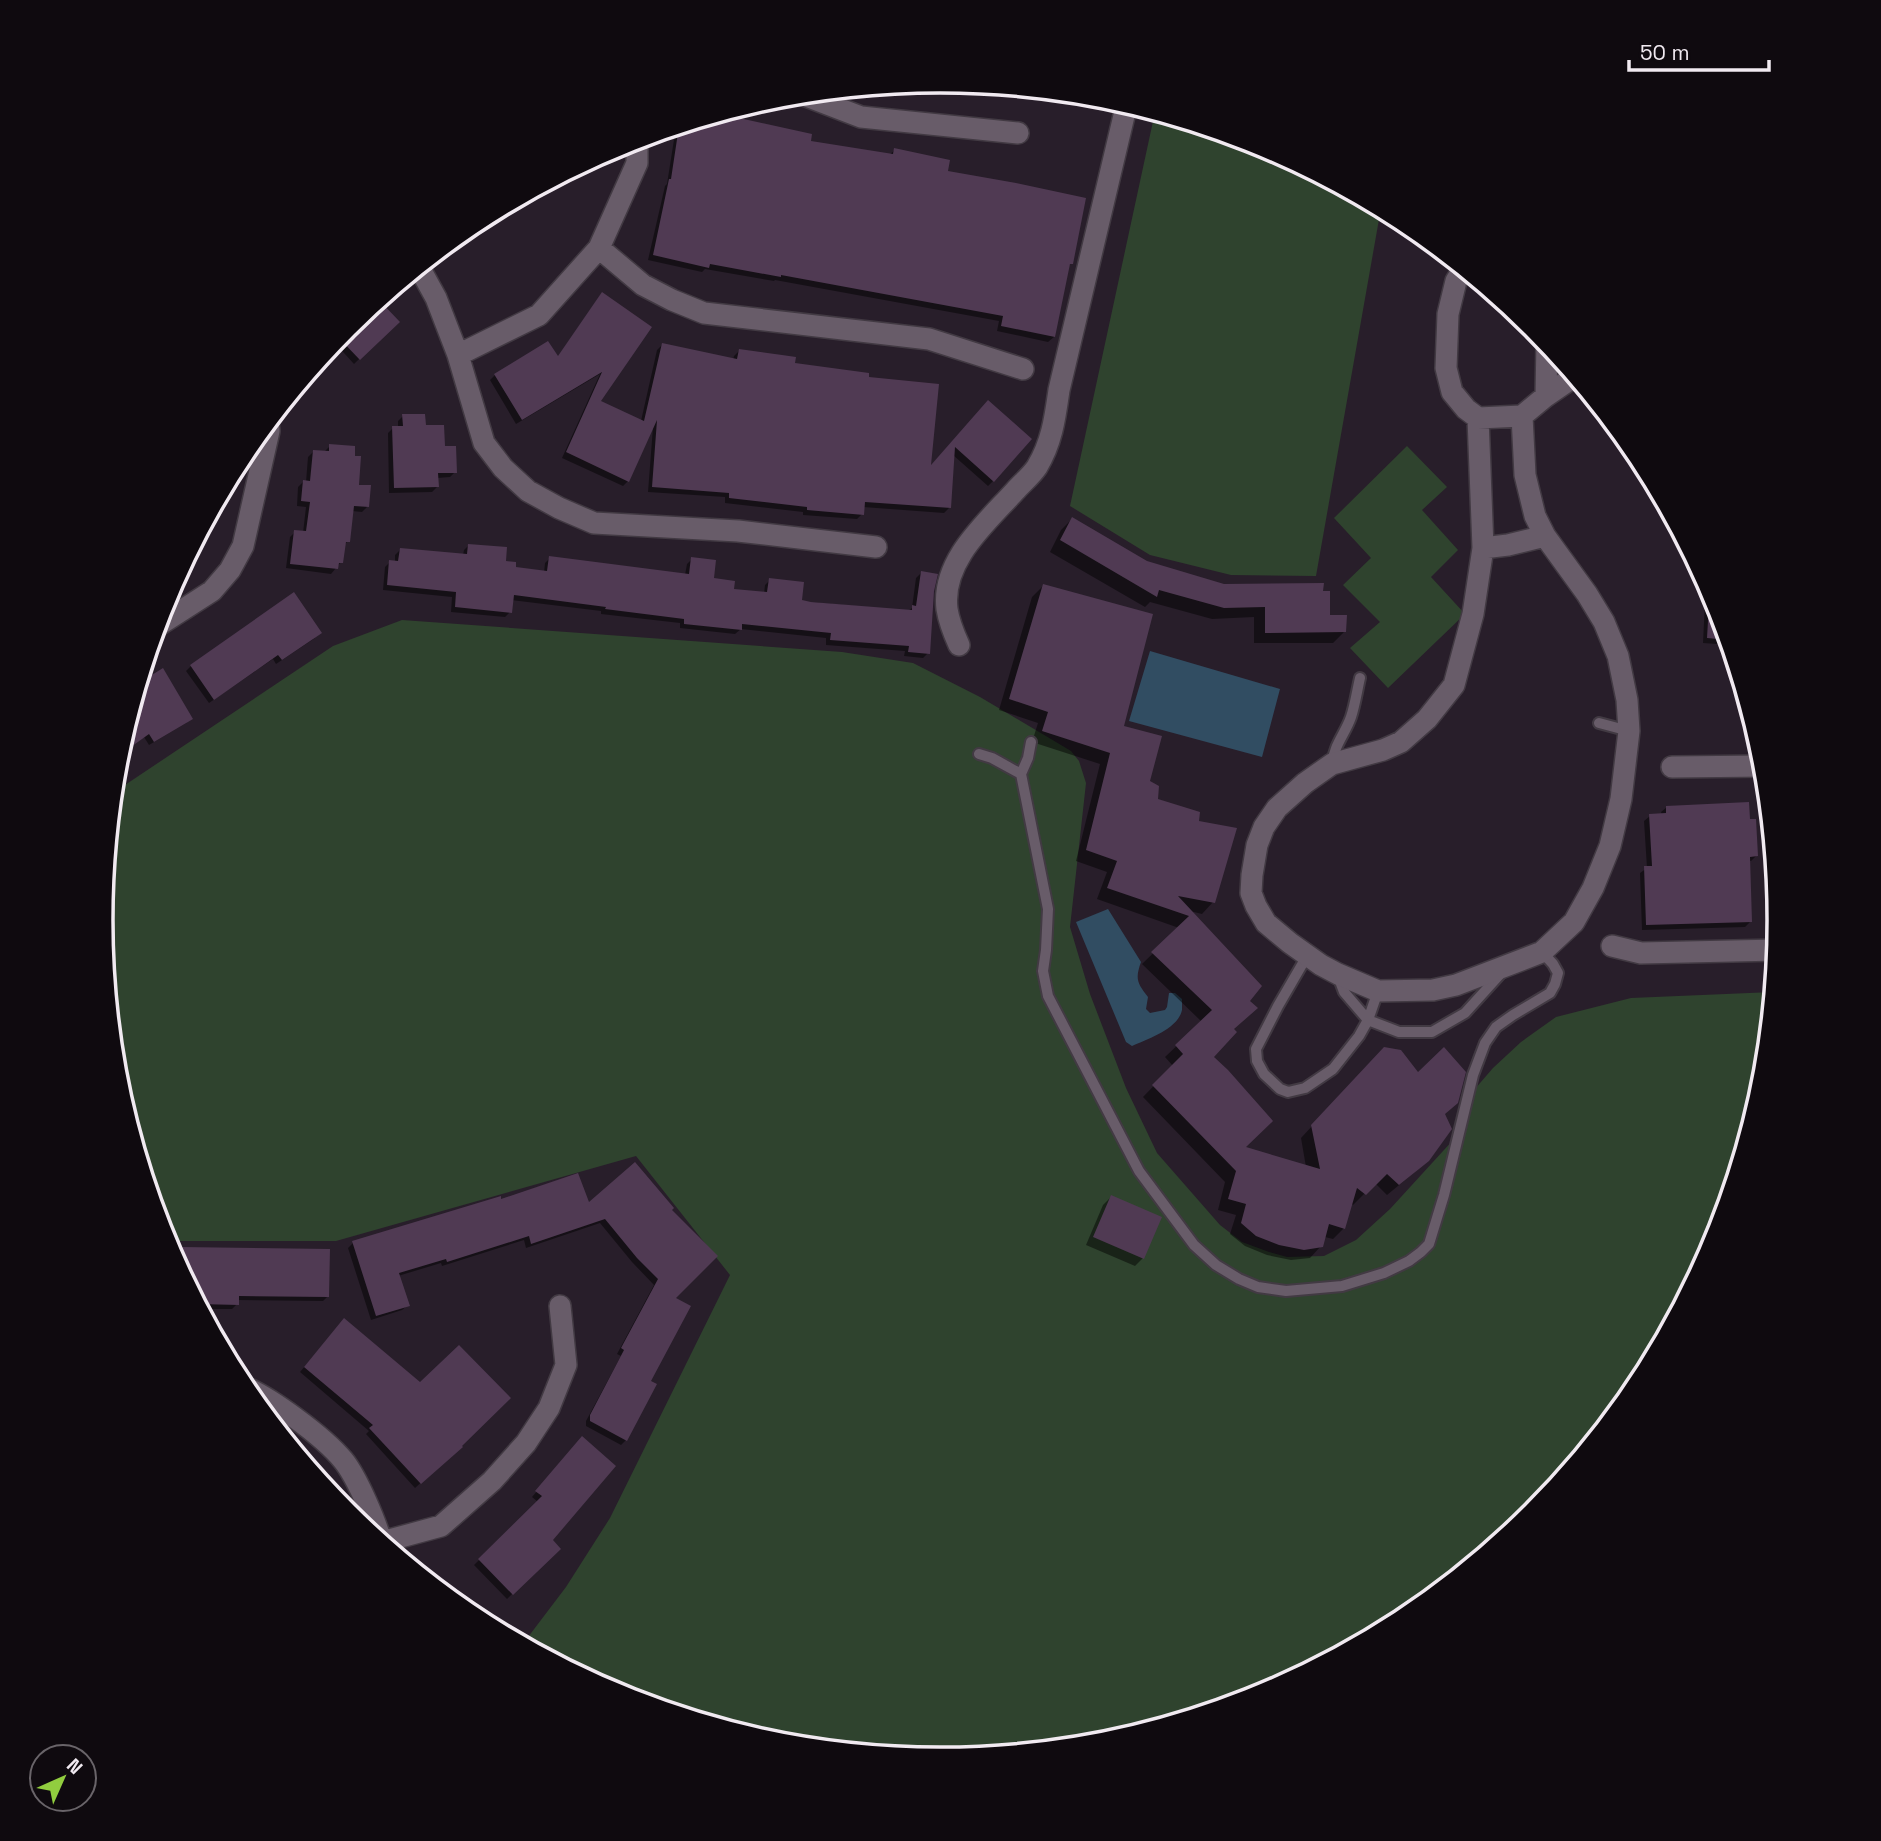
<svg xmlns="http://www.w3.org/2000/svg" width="1881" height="1841" viewBox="0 0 1881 1841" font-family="'Space Grotesk',sans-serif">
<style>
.green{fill:#2f432e}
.water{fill:#314d62}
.shadow{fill:#0007}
.building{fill:#503a53}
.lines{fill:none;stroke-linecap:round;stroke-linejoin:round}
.lane-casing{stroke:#423a43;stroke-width:14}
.street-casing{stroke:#423a43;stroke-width:24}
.lane{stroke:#685c69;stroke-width:10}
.street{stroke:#685c69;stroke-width:21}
.rim{fill:none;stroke:#f1eaf1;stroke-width:3.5}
</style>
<rect width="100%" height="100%" fill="#281e2a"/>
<path class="green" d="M1155,112l107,33 119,63 -65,368 -85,-1 -81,-20 -80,-49z
M1407,446l40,41 -25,23 36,40 -27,27 34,37 -77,74 -38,-40 30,-26 -37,-37 28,-27 -37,-40z
M402,620l440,32 71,11 67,34 91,54 8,10 7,22 -16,144 20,67 36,94 31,65 63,72 22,17 27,10 18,5 37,-1 32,-16 34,-31 64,-70 20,-49 19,-22 28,-26 35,-25 75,-19 142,-6 -9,93 -48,157 -77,146 -105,127 -127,104 -145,78 -158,47 -164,16 -164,-16 -157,-48 -97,-51 44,-58 44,-69 120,-243 -94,-119 -300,85h-172l-47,-157 -16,-164 12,-127 220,-147z"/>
<path class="water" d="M1150,651l130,38 -18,68 -133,-36z
M1108,909l33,53c-6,17 -4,21 7,35l-2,12 4,4 15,-3 2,-3 2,-14h6l7,6c0,0 0,10 0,11 -4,19 -34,29 -50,36l-6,-4 -50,-120z"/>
<path class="shadow" d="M941,81l22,2 -1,4 -5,5 -50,-8z
M717,115l21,3 71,25 80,12 6,-5 51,23 125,90 -3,4 -14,70 -6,5 -51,-11 2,-10 -224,-41 -1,1 -69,-12 -3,3 -54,-12 17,-74 2,-2 9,-57z
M388,293l5,6 -9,9 13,14 -43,42 -20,-22 13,-16z
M649,327l-51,75 43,19 16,-71 5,-5 71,15 1,-4 5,-5 54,13 135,105 55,-62 10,74 -5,5 -35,-31 -4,53 -5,5 -81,-6 -1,7 -5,5 -54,-4v-3l-78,-9v-6l-77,-5 5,-65 -25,54 -5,5 -61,-28 38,-84 -84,50 -26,-44 5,-5 62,-17z
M403,416l21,11 19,21 12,24 -5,5 -13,1v9l-5,5 -43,1 -1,-60 5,-5h5v-7z
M330,446l27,40 10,21 -5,5 -10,-1 -4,30 -5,5 -2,16 -10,12 -45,-6 4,-31 5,-5 8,1 3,-26 -9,-1 1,-19 5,-5h3l2,-25 5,-5 12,-1z
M216,503l5,4 -24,31z
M1072,519l74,43 78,24 97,7 7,23 16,16 -11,11h-79v-26l-42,2 -62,-17 -5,5 -95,-55 11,-22z
M469,545l45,24 30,4 1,-10 5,-5 135,17 2,-11 5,-5 20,21 20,10 32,4 1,-9 5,-5 30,21 108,10 4,-3 4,-30 5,-5 11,18 -4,62 -5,5 -19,-2 1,-5 -79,-6v-7l-85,-9 -6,5 -55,-6v-5l-79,-9v-3l-90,-11 -1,12 -5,5 -54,-5 1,-15 -69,-7 2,-23 5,-5h5v-7l5,-5 63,5 1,-5z
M1706,580l11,19 13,46 -27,-2z
M1043,586l79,141 34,73 41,22 16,80 -11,12 -12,-3 58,90 -16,28 -20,28 31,91 63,19 -5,-29 72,-78 71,55 -29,57 -28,23 -12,-12 -22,22 -2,-2 -7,25 -11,11 -8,-2 -4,9 -11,12 -19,2 -24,-5 -22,-9 -15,-12 6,-19 -18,-5 7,-28 -82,-85 30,-31 -8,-9 37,-35 -60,-58 37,-36 -82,-29 10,-27 -31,-11 24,-97 -68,-22 6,-19 -39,-13 33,-113z
M315,638l-39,26 -3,-5 -64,44 -23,-32 5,-5z
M163,671l28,47 -5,5 -37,22 -5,-8 -27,19 21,-71z
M1667,807l89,49 -5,5h-3l2,61 -5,5 -103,3 -2,-57 7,-5 -3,-47 6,-5 12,-1 -1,-3z
M1111,1197l32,61 -8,8 -49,-21 17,-40z
M500,1202l170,8 3,88 -24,84 -23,58 -5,5 -35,-19v-5l35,-65 -4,-2 37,-69 -22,-23 -32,-39 -74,25 -2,-8 -82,26 -1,-3 -43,13 10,29 -6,5 -31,10 -23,-72 5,-5z
M180,1249l148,47 -5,5 -86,-1v4l-5,5h-32l-29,-54h4z
M339,1326l117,125 -41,37 -49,-54 3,-3 -69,-59z
M577,1444l-27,97 8,8 -51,50 -33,-34 64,-63 -6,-5z"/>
<path class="building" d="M721,114l91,20 -1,7 82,13 1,-6 56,12 -2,11 68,12 70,15 -13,66h-3l-15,73 -54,-11 2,-10 -222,-41v2l-71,-13 -1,4 -56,-13 16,-76h2l8,-53z
M602,292l50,35 -51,74 43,20 18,-78 75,16 2,-10 43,6 14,2 -1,6 74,10v4l70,7 -8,81 57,-65 44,39 -38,43 -39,-35 -4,61 -86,-6 -1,13 -57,-5v-3l-78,-9v-5l-77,-6 5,-67 -28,62 -63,-30 36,-80 -80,48 -28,-46 54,-33 10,15z
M379,300l21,22 -40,38 -22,-23 9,-11z
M402,414h23l1,11h18l1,21h11l1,27h-19l1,14 -45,1 -2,-62h11z
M329,444l26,2v10h6l-2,29h12l-2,22 -15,-1 -4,36h-4l-3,21h-4l-1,6 -48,-5 4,-34 12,1 4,-29 -9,-1 2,-21 7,1 3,-31 16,1z
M1072,517l75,44 77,23 100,-1 -1,8h7v24h17l-1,17 -81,1v-26l-41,1 -65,-18 -2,7 -97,-57z
M468,544l39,3 -1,14 10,1v5l31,4 2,-15 140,18 2,-17 25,3 -2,18 21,3 -1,8 33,3 2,-14 35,4 -2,18 9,2 101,8v-5l4,1 5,-35 17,3 -4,17 -4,63 -22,-2 1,-6 -79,-6 1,-7 -89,-9v6l-58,-6v-5l-79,-10 1,-2 -92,-12 -2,18 -57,-6 1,-15 -69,-7 2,-25 9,1 2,-13 67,6z
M1043,584l110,30 -29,112 38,10 -12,45 9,5 -1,13 42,13 -1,9 38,7 -22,75 -37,-7 84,90 -12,15 8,7 -24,21 3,3 -23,25 14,13 45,51 -27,26 74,22 -9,-44 73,-78 17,3 17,22 26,-25 22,25 -8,31 -13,11 7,15 -23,32 -30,24 -12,-11 -21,21 -9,-7 -12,41 -16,-5 -6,23 -19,3 -25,-5 -23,-9 -15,-13 5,-19 -18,-5 8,-28 -84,-86 31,-31 -8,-9 37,-35 -61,-58 38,-36 -82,-28 10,-27 -31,-11 24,-97 -68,-22 6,-19 -39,-13z
M1710,586l7,13 12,41 -22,-2z
M294,592l28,41 -40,27 -4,-5 -64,45 -24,-35z
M163,668l30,51 -39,23 -5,-8 -32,23 22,-74z
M1749,802l1,17h6l2,37 -8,1 2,65 -106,3 -2,-59h8l-3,-52 17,-1v-7z
M635,1162l39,46 -2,2 46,46 -42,42 15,8 -40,75 6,3 -30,57 -37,-20v-6l34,-65 -3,-2 37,-69 -21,-21 -32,-39 -74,25 -2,-8 -82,26 -1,-3 -47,14 11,33 -34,10 -24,-75 149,-45v3l77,-26 11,29z
M1111,1195l51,22 -18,42 -51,-22z
M180,1247l150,2 -1,48 -90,-1v9l-41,-1 -18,-34z
M344,1318l76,64 39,-37 52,53 -49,48 1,1 -42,37 -52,-56 4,-3 -69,-58z
M582,1436l34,30 -63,74 8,9 -48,46 -35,-36 64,-63 -7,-5z"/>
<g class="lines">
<defs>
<path id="lane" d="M1599,723l30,8
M1031,742l-3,16 -7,16 27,135 -2,41 -3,21 5,25 91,175 55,74 22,20 23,14 19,8 28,4 56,-5 42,-13 25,-12 12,-9 8,-8 15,-49 29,-120 12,-32 11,-16 17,-12 37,-22 5,-9 3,-11 -5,-9 -11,-12
M979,754l13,4 29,16
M1332,764c2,-19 13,-30 19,-47 4,-12 6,-26 9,-39
M1307,956l-29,50 -22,43 1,12 7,13 16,15 8,3 17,-4 28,-19 26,-33 9,-16 10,-29
M1338,976l6,16 24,28 31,12h33l33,-19 38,-42"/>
<path id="street" d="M801,94l60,23 157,16
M599,248l44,37 29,15 32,13 225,26 94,30
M419,267l17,31 22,57 26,88 19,25 25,23 31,17 35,15 144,8 138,16
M1464,268l-8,13 -8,33 -2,54 6,24 14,17 12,9 44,-2 24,-20 1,-55
M458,355l81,-40 60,-67 38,-85v-24
M1546,396l29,-20
M1478,418l5,130 -10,66 -19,71 -27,34 -26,23 -18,8 -51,14 -27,19 -28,25 -13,19 -7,18 -5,30 -1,18 5,13 10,17 24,20 31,22 17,9 40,17 55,-1 23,-5 86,-33 32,-30 19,-34 17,-42 11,-47 8,-68 -2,-31 -9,-44 -14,-34 -17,-28 -42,-58 -10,-20 -10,-41 -3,-59
M1483,548l25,-3 37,-9
M156,627l56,-36 18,-21 13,-24 26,-115 -1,-9
M959,645c-5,-11 -10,-23 -12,-36 -6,-48 39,-86 68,-118 7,-8 16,-15 22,-24 15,-25 18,-49 22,-77l68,-287
M1672,767l93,-1
M1612,946l29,7 137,-3
M242,1386c27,10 82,51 101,74 14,17 33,62 39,84
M382,1542l59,-16 51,-45 34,-38 23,-35 17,-43 -6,-59"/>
</defs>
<use href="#lane" class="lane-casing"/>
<use href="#street" class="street-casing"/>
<use href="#lane" class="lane"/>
<use href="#street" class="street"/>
</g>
<path d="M0 0H1881V1841H0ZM113 920a827 827 0 1 1 1654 0a827 827 0 1 1-1654 0Z" fill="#0f0a0f" fill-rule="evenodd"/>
<path class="rim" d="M113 920a827 827 0 1 1 1654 0a827 827 0 1 1-1654 0Z"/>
<g transform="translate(63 1778) rotate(45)"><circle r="33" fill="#0f0a0f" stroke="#696469" stroke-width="2"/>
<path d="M0-5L12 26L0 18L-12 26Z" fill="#91cd3f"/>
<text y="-10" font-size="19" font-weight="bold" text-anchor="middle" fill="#f1eaf1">N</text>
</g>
<path d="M1629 60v10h140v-10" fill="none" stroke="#f1eaf1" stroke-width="3.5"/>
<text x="1640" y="60" font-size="21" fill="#f1eaf1" stroke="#0f0a0f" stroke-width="5" paint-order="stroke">50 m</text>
</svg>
